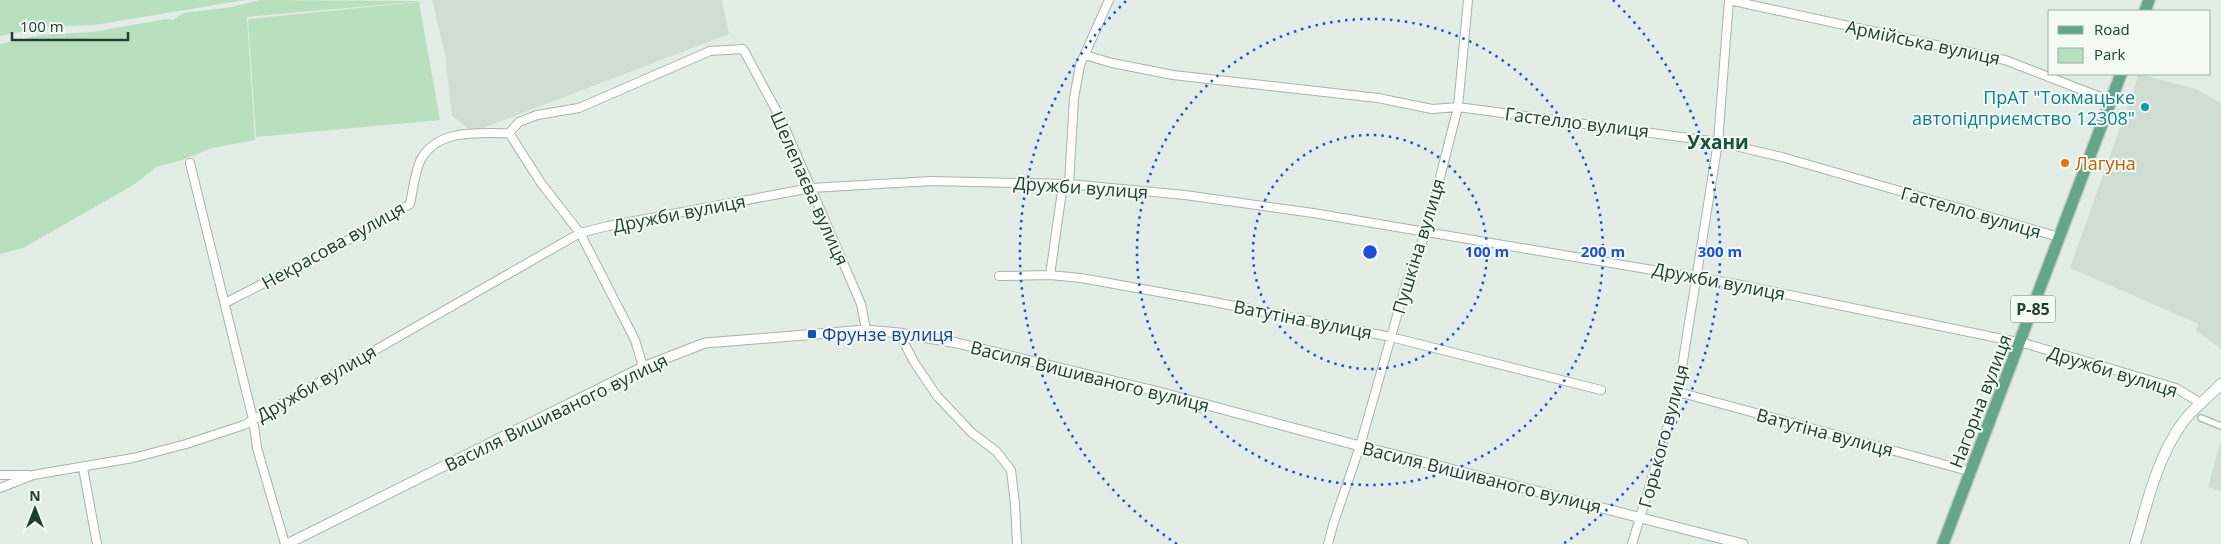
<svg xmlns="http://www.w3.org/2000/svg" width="2221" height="544" viewBox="0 0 2221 544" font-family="'Open Sans',sans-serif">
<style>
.built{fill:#d0ddd5}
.green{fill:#b9e0be}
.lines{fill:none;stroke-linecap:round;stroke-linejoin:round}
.pedestrian-casing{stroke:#a4b5ac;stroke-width:8}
.minor-casing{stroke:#a4b5ac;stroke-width:10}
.tertiary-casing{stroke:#a4b5ac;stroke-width:11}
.secondary-casing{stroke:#a2bdaf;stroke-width:12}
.primary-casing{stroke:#c1c9c6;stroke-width:14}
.pedestrian{stroke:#fff;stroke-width:5.5}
.minor{stroke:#fff;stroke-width:8}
.tertiary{stroke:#fff;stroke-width:9}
.secondary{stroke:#fff;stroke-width:10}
.primary{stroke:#63a68a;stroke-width:11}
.ring{fill:none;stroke:#1d4ed8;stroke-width:2.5;stroke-dasharray:2.5 5}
.culture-dot{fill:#0f9aa8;stroke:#f3f9f5;stroke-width:2}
.food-dot{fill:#e8710a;stroke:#f3f9f5;stroke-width:2}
.transit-dot{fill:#1a4fb4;stroke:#f3f9f5;stroke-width:2}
.labels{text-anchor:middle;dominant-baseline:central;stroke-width:4;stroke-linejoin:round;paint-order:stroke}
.shield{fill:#f3f9f5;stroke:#5f776c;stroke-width:1}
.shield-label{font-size:16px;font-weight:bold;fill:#203f32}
.street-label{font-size:18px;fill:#203f32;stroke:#f3f9f5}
.culture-label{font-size:18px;fill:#0d838f;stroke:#f3f9f5;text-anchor:end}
.food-label{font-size:18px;fill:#c56008;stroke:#f3f9f5;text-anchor:start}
.transit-label{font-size:18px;fill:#164399;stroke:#f3f9f5;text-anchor:start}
.neighbourhood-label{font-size:19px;font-weight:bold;fill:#1b533d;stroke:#f3f9f5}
.centre{fill:#1d4ed8;stroke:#f3f9f5;stroke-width:2.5}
.ring-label{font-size:15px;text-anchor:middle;font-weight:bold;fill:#1d4ed8;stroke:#f3f9f5;stroke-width:4;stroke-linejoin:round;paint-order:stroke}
</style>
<rect width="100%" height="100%" fill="#e2ede6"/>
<path class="built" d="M432,0h290l7,34 -256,98 -21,-16 -7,-62z
M2139,74l57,15 25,14v246l-26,-19 4,-6 -129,-56z
M2221,440v51l-13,-4z"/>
<path class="green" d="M0,0h245l-150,25 -50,2 -45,9z
M260,0l165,1 -178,16 8,123 -43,8 -30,12 -26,7 -21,17 -112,64 -23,6v-210l41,-9 52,-3 73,-13 7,1 10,-7 48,-6z
M419,2l21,118 -184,17 -8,-118z"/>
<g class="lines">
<defs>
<path id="pedestrian" d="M2201,418l20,8"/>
<path id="minor" d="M1085,55l27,8 61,12 205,23 54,11 26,-2 260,35 64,15 277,80
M509,133l32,50 39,50 55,107 8,27
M190,163l63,256 4,29 28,96
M1069,184l5,-86 6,-33 29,-65
M1050,275l13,-91
M999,276l51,-1 31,3 128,23 182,36 210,53
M225,303l127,-65 58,-34c3,-14 5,-33 11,-45 18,-31 57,-25 88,-26l10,-11 18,-7 42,-7 131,-57 33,-2 39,72 79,183 5,26
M899,333l15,29 23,34 35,37 24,18 15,19 4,34 2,40
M1678,392l294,80
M83,468l14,76
M0,475h28
M0,488l33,-13 100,-17 53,-14 58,-19 336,-192 28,-7 203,-38 120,-7 138,3 116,11 128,18 423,71 291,60 149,44 26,16
M1328,544l5,-19 27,-79 46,-162 20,-52 32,-125 10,-107
M1632,544l46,-152 40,-250 11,-142 276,60 106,41"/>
<path id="tertiary" d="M287,544l356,-177 62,-24 161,-13 33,3 58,10 202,49 201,54 383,98"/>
<path id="secondary" d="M2135,544c12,-40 22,-87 48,-122 10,-14 26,-25 38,-38"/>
<path id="primary" d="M2145,11l4,-11
M1943,544l178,-470"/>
</defs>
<use href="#pedestrian" class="pedestrian-casing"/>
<use href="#minor" class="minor-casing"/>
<use href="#tertiary" class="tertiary-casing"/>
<use href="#secondary" class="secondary-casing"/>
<use href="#primary" class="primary-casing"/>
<use href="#pedestrian" class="pedestrian"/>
<use href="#minor" class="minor"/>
<use href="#tertiary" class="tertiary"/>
<use href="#secondary" class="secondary"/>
<use href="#primary" class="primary"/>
</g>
<g class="ring">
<circle cx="1370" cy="252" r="117"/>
<circle cx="1370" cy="252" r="233"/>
<path d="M1177 544A350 350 0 0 1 1127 0M1613 0A350 350 0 0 1 1563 544"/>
</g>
<circle class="culture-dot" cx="2145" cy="107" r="5"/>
<circle class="food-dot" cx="2065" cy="163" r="5"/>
<rect class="transit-dot" x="807" y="329" width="10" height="10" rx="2.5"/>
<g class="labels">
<rect class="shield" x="2010.5" y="295.5" width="45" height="27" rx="4"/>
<g class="shield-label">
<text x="2033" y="309">Р-85</text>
</g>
<g class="street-label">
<text transform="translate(1923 42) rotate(12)">Армійська вулиця</text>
<text transform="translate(1577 122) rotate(7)">Гастелло вулиця</text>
<text transform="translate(1081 187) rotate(4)">Дружби вулиця</text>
<text transform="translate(810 188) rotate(66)">Шелепаєва вулиця</text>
<text transform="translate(1971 212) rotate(16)">Гастелло вулиця</text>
<text transform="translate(679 213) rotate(-11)">Дружби вулиця</text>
<text transform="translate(333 245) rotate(-29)">Некрасова вулиця</text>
<text transform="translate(1418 246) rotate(-73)">Пушкіна вулиця</text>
<text transform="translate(1719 281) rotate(11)">Дружби вулиця</text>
<text transform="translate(1303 319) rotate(11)">Ватутіна вулиця</text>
<text transform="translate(2113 371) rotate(17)">Дружби вулиця</text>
<text transform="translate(1090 376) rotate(14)">Василя Вишиваного вулиця</text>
<text transform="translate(316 383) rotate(-30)">Дружби вулиця</text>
<text transform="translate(1980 401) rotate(-69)">Нагорна вулиця</text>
<text transform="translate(556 412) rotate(-26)">Василя Вишиваного вулиця</text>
<text transform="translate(1825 432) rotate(15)">Ватутіна вулиця</text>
<text transform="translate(1663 436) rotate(-75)">Горького вулиця</text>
<text transform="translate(1482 477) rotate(14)">Василя Вишиваного вулиця</text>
</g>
<g class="culture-label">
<text x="2135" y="97">ПрАТ "Токмацьке<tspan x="2135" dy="21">автопідприємство 12308"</tspan></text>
</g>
<g class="food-label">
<text x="2075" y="163">Лагуна</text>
</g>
<g class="transit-label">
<text x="822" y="334">Фрунзе вулиця</text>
</g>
<g class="neighbourhood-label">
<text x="1718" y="142">Ухани</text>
</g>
</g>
<circle cx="1370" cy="252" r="8" class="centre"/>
<g class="ring-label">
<text x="1487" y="257">100 m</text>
<text x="1603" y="257">200 m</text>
<text x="1720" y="257">300 m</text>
</g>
<rect x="2048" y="10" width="162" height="65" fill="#f3f9f5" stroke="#9fafa7"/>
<rect x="2058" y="26" width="25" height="8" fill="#63a68a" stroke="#9fafa7"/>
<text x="2094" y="35" font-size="15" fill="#203f32">Road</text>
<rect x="2058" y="48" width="25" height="15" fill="#b9e0be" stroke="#9fafa7"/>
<text x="2094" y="60" font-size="15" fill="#203f32">Park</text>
<g transform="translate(35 509)" stroke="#f3f9f5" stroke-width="4" paint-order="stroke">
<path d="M0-4L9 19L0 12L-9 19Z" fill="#203f32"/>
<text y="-8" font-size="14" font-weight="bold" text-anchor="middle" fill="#203f32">N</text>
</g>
<path d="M12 32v8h116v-8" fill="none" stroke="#203f32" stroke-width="2.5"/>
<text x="20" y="32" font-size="15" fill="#203f32" stroke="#f3f9f5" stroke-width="4" paint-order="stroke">100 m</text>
</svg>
